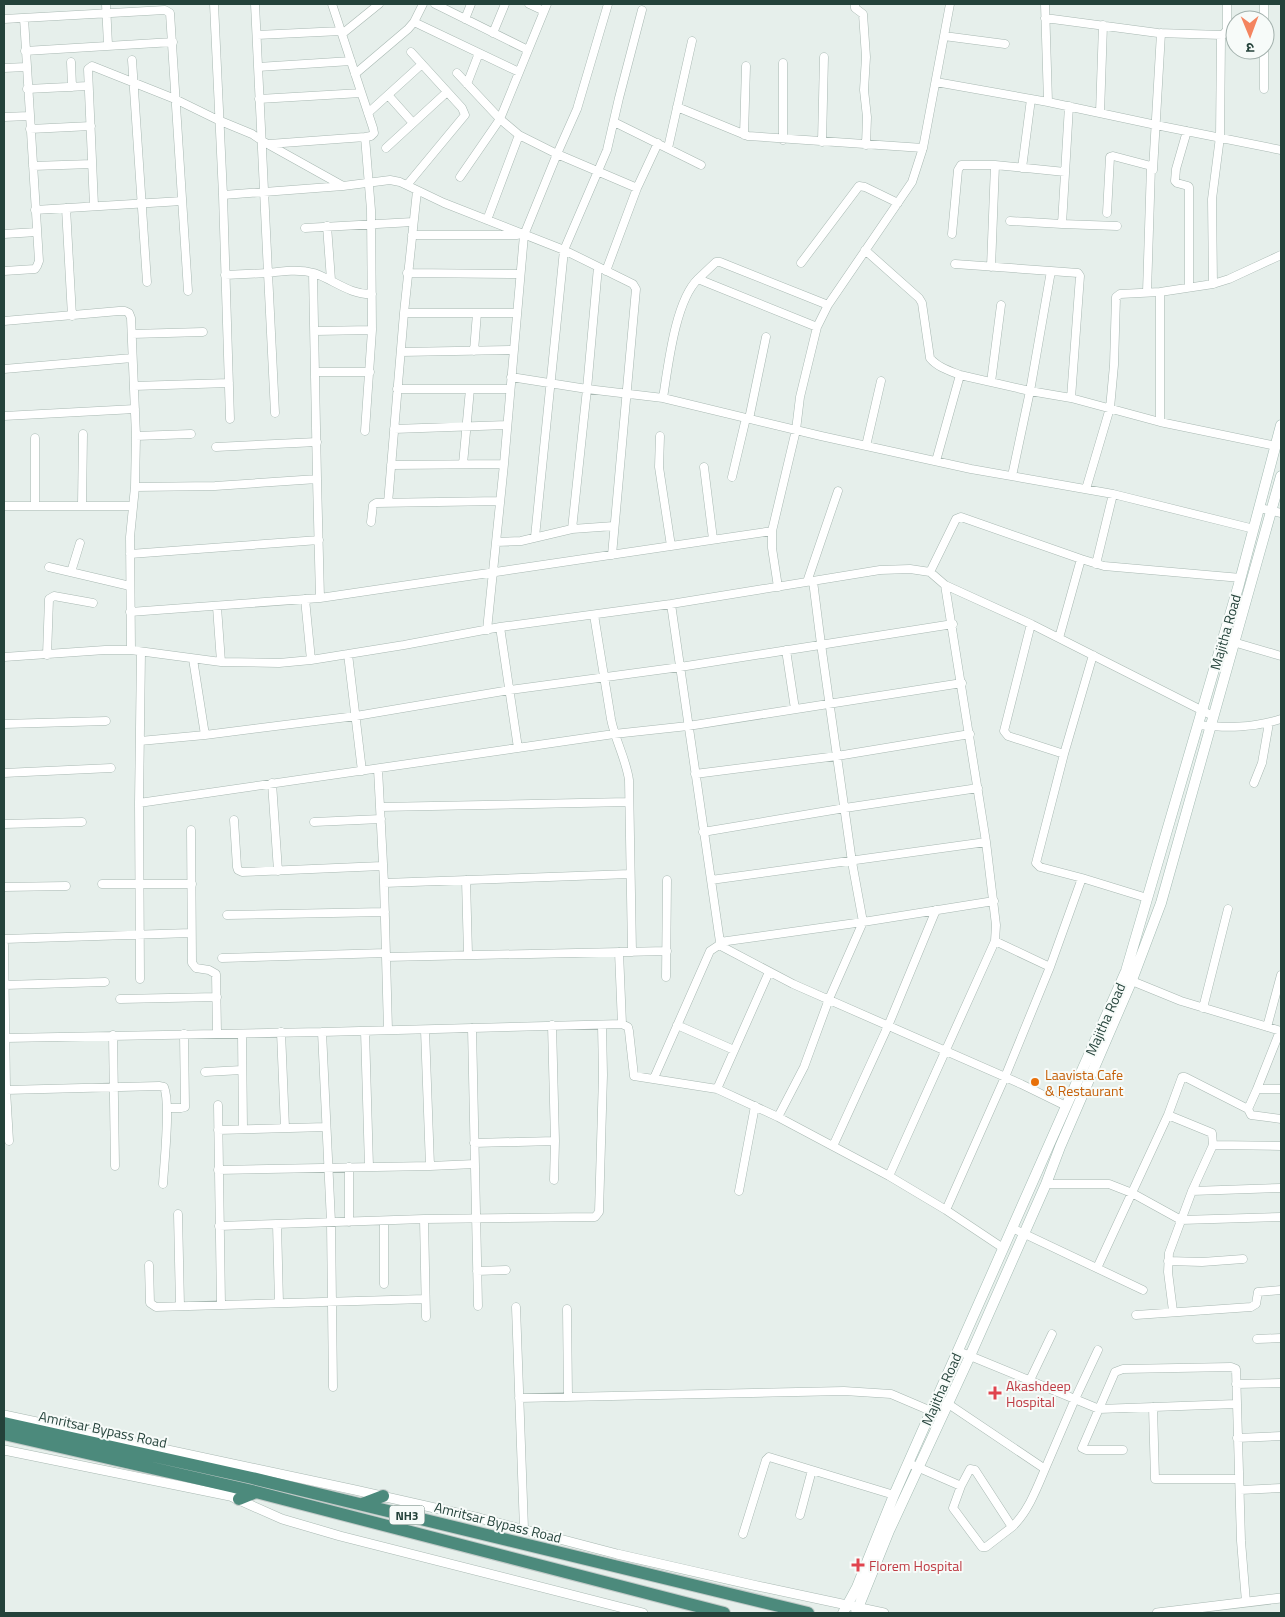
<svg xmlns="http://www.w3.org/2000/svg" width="1285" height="1617" viewBox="0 0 1285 1617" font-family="'Titillium Web','Noto Sans Devanagari',sans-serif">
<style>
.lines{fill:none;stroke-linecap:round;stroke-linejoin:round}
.minor-casing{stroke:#a8b8b2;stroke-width:9}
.tertiary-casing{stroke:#a8b8b2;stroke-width:10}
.secondary-casing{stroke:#a4bbb3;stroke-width:11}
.trunk-casing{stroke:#c2cac8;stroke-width:14}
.minor{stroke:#fff;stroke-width:8}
.tertiary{stroke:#fff;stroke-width:9}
.secondary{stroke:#fff;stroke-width:10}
.trunk{stroke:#4c8a7c;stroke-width:12}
.food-dot{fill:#e8710a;stroke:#f7fbf9;stroke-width:2}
.health-dot{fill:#e0444e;stroke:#f7fbf9;stroke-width:2}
.labels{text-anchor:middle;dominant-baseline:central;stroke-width:4;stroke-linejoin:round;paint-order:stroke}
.shield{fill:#f7fbf9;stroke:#637a73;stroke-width:1}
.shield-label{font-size:12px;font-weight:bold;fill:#24423a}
.street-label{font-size:14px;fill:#24423a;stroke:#f7fbf9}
.food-label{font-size:14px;fill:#c56008;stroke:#f7fbf9;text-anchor:start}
.health-label{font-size:14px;fill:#be3a42;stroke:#f7fbf9;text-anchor:start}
</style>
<rect width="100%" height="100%" fill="#e6efeb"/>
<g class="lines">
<defs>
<path id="minor" d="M106,4l2,41
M214,4l9,191 7,224
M435,4l93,46
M529,4l15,7
M608,4l-31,105 -20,45 80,34
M855,4v4l8,6 3,43 -2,33 3,27 -1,28
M1045,4l3,98
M1227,4v26l-6,7 -1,100 -8,62 1,85 16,-5 52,-24
M1264,4v16
M1045,18l113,15 64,2
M4,19l161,-9 5,3 18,278
M465,19l6,-15
M414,22l105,50
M493,33l12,-29
M342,34l37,-30
M257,35l84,-4
M944,36l61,8
M1264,50v39
M25,51l148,-9
M132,60l15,222
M71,62l1,25
M258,67l93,-6
M4,68l22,-1
M457,73l43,46 -40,58
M355,74l53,-45 6,-7 9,-18
M936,82l112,20 108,23 125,25
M467,84l12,-31
M27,89l61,-3
M388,95l25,28
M259,99l102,-6
M1069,106l-7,118 55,2
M677,107l71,29 175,12
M368,113l54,-49
M1100,113l3,-88
M4,117l25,-1
M614,122l87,43
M30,129l61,-3
M1187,131l-11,38 -1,12 2,2 11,3 1,1v100
M744,135l2,-69
M783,140v-77
M822,142l2,-85
M269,144l96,-7 6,-1 3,-3 -1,-5 -41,-124
M386,148l61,-56
M668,148l24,-107
M33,166l59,-2
M1022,168l9,-69
M1153,170l8,-137
M407,185l58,-70 -3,-7 -51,-56
M223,195l120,-9
M94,206l-6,-137 4,-3 83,33 43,21 34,14 12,8 79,44 47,-6 10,2 44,21 120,47 69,34 3,5 -24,266
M66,208l6,108
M35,210l147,-9
M1107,213l3,-56 3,-1 38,10 -4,126
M487,220l32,-85
M1010,221l52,3
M327,226l4,54
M305,228l108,-6
M4,234l33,-2
M952,234l6,-64 3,-5h34l70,7
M412,235h105
M865,250l54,48 3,5 8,55c7,9 20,13 30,17
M801,263l58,-77 6,1 33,16
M955,264l96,7 -21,120 -18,85
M991,267l4,-102
M4,271l31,-2 2,-3 2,-5 -15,-243
M606,271l31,-83 21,-45
M1051,271l27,2 2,3 -9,122
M313,273l4,206
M407,273l113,1
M225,275l43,-2 -13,-269
M404,313h113
M4,321l115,-10h6l4,2 2,5 5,118 -1,51 -5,50 1,113
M817,327l-119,-48 18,-17h4l108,43
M315,331l57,-1
M132,334l71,-2
M474,351l3,-38
M401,352l113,-2
M4,369l128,-11
M316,372h54
M511,377l76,12 76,9 158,38 150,33 142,25 141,35
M991,382l10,-77
M134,386l95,-3
M397,389h113
M663,398c5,-31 12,-97 35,-119
M275,413l-7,-140c15,-2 31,-4 46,0 20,7 36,22 58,21
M4,416l131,-7
M749,419l17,-82
M1160,422v-130
M394,429l113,-4
M365,431l7,-101 -1,-120 -6,-73
M136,436l55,-2
M660,436l-1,31 12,79
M35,438v68
M866,446l15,-65
M216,447l101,-5
M936,461l24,-86 70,16 41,7 89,24 116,24
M463,464l7,-75
M391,465l113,-1
M704,467l9,72
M732,477l14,-59
M135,487l80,-1 102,-7 3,119
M1086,489l24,-81 4,-43 2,-68 4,-3 40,-2 53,-8
M388,503l16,-190 13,-122
M82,505l1,-71
M4,506h129
M1260,508l21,5
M371,522l2,-17 3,-2 124,-2
M572,529l15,-140 11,-122
M535,537l29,-287 43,-100 12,-52 23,-88
M496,542l25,-1 51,-12 42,-3
M130,554l189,-14
M1081,559l23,7 137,12
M1096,564l17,-70
M49,567l81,19
M71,572l9,-29
M930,572l26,-53 5,-2 120,42 -22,79
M807,582l31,-91
M778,587l-6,-39v-17l24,-101 4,-33 17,-70 11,-22 84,-123 11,-34 27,-144
M305,599l6,61
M671,604l49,338 -1,3 74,39 228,100 45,22
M217,607l4,55
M130,612l190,-14 452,-67
M594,615l17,104c4,21 15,40 18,61l3,172
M1031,624l-27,107 4,5 56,18
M500,627l18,121
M487,630l17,-166 20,-229 33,-81 -38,-19 -19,-16 47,-115
M1223,639l58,17
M786,650l9,59
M348,654l14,117
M47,655l2,-56 5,-3 39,7
M1093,655l-29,99 -28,109 4,4 42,11 65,20
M4,657l101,-7h26l90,12 58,1 32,-3 93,-15 96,-18 171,-23 209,-34 30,-1 20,3 15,13 86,39 182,92
M193,659l12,76 151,-19 154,-26 170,-23 273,-43
M4,724l102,-3
M1198,725c29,3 55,3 83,-6
M140,741l65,-6
M378,769l6,114 4,147
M4,773l107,-5
M695,774l142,-18 133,-22
M272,783l6,88
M1254,783l8,-20 7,-40
M139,803l475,-69 74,-8 274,-43
M380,807l248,-5
M234,820l3,47 1,3 4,2 140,-6
M314,822l67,-3
M4,824l78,-2
M191,830l1,133 4,5 13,2 7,4 1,59
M703,832l142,-24 133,-20
M466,880l2,74
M711,880l275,-38
M384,883l246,-9
M102,884h90
M4,887l62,-1
M227,915l158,-3
M4,939l187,-6
M995,941l55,26
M720,942l143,-20 131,-21
M4,945l2,145 3,51
M619,952l3,72 6,3 1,4 5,45 83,13 61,28 111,59 57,34 57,38
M386,957l281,-6
M222,958l164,-5
M666,977l1,-97
M140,979l-1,-176 2,-151
M1127,979l54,22 100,30
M5,985l100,-3
M120,999l97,-2
M1203,1008l25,-99
M677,1025l57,25
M1267,1027l14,-52
M472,1028l6,278
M365,1031l4,136
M281,1032l4,96
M322,1032l9,190 2,165
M242,1034l1,95
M113,1035l2,131
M6,1038l316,-6 300,-8
M205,1072l37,-2
M654,1078l56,-127 9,-6
M717,1089l52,-117
M1257,1089l23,-58
M6,1090l153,-4 5,1c7,16 0,77 -1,97
M218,1105l3,200
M167,1108h14l4,-1 -1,-73
M1248,1109l9,-20h24
M778,1117l26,-50 25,-68 34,-77 -11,-60 -31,-218 -8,-63
M218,1130l108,-3
M474,1143l81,-2 -3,-116
M1213,1145l-1,-12 -44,-18 14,-38h3l63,32 3,6 30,4
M833,1146l55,-120 48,-116
M430,1166l45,-2
M218,1170l212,-4 -5,-136
M889,1176l106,-235 1,-16 -10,-83 -41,-257
M554,1180l1,-39
M1046,1184h63l23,9 49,27 100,-3
M739,1191l16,-85
M1192,1191l89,-3
M946,1210l59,-133 45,-110 32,-89
M178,1214l2,92
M424,1219l2,98
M384,1221v63
M349,1222v-55
M277,1224l2,79
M219,1226l205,-7 171,-2 4,-5 4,-137 -1,-50
M1012,1228l131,62
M1168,1261l34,1 41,-3
M149,1265l1,38 6,4 269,-8
M1097,1268l71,-153
M477,1271l29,-1
M516,1307l8,222
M567,1309l1,88
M1173,1311l-5,-39 1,-19 23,-62 21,-46 68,1
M1136,1315l115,-8 5,-3 2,-12 23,-2
M1257,1339l24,-1
M958,1351l141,58 137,-5
M1030,1380l22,-46
M1236,1384l45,-1
M519,1398l325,-7 47,3 40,17
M1153,1407l2,72h84
M1237,1438l44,-2
M1123,1450h-37l-4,-2 33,-76 8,-3 108,-2 5,2 5,172 5,61
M908,1463l53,23 9,-17 5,1 37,57c16,-15 25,-39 33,-58l-107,-72
M1045,1469l30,-70 23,-49
M961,1486l-8,22 29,39h4l26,-20
M1240,1490l41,-2
M800,1515l12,-45
M743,1534l23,-74 3,-3 125,38"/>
<path id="tertiary" d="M4,1415l351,75 124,28 138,36 136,31 131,28
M4,1450l226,46 52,23 58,17 303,77
M1157,1613l124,-15"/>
<path id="secondary" d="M843,1613l14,-26 37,-92 232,-524 113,-387 42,-159
M856,1613l33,-82 81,-175 76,-172 14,-37 72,-167 29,-77 120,-427"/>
<path id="trunk" d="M4,1423l248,55 556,135
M4,1434l252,58 468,121
M239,1499l17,-7
M362,1504l21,-8"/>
</defs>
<use href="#minor" class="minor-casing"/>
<use href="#tertiary" class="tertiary-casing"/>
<use href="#secondary" class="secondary-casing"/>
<use href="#trunk" class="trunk-casing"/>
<use href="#minor" class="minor"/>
<use href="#tertiary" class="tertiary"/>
<use href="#secondary" class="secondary"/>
<use href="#trunk" class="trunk"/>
</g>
<circle class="food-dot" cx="1035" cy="1082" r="5"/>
<g class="health-dot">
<path d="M992.5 1385.5h5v5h5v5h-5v5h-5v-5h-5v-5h5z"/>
<path d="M855.5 1557.5h5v5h5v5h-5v5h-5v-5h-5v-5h5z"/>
</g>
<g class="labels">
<rect class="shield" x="389.5" y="1505.5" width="35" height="19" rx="4"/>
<g class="shield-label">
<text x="407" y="1515">NH3</text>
</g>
<g class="street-label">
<text transform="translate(1225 632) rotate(-74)">Majitha Road</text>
<text transform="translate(1105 1019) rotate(-66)">Majitha Road</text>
<text transform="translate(941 1389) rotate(-66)">Majitha Road</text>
<text transform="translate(103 1429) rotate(12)">Amritsar Bypass Road</text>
<text transform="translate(498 1522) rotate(14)">Amritsar Bypass Road</text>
</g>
<g class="food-label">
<text x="1045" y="1074">Laavista Cafe<tspan x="1045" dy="16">&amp; Restaurant</tspan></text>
</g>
<g class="health-label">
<text x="1006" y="1385">Akashdeep<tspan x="1006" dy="16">Hospital</tspan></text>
<text x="869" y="1565">Florem Hospital</text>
</g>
</g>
<rect width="1285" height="1617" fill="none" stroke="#24423a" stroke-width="10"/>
<g transform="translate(1250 35) rotate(179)"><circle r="24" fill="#f7fbf9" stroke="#a3b1ad"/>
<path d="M0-4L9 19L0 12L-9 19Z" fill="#f4845f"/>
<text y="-8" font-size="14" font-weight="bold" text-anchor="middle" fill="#24423a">उ</text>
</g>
</svg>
